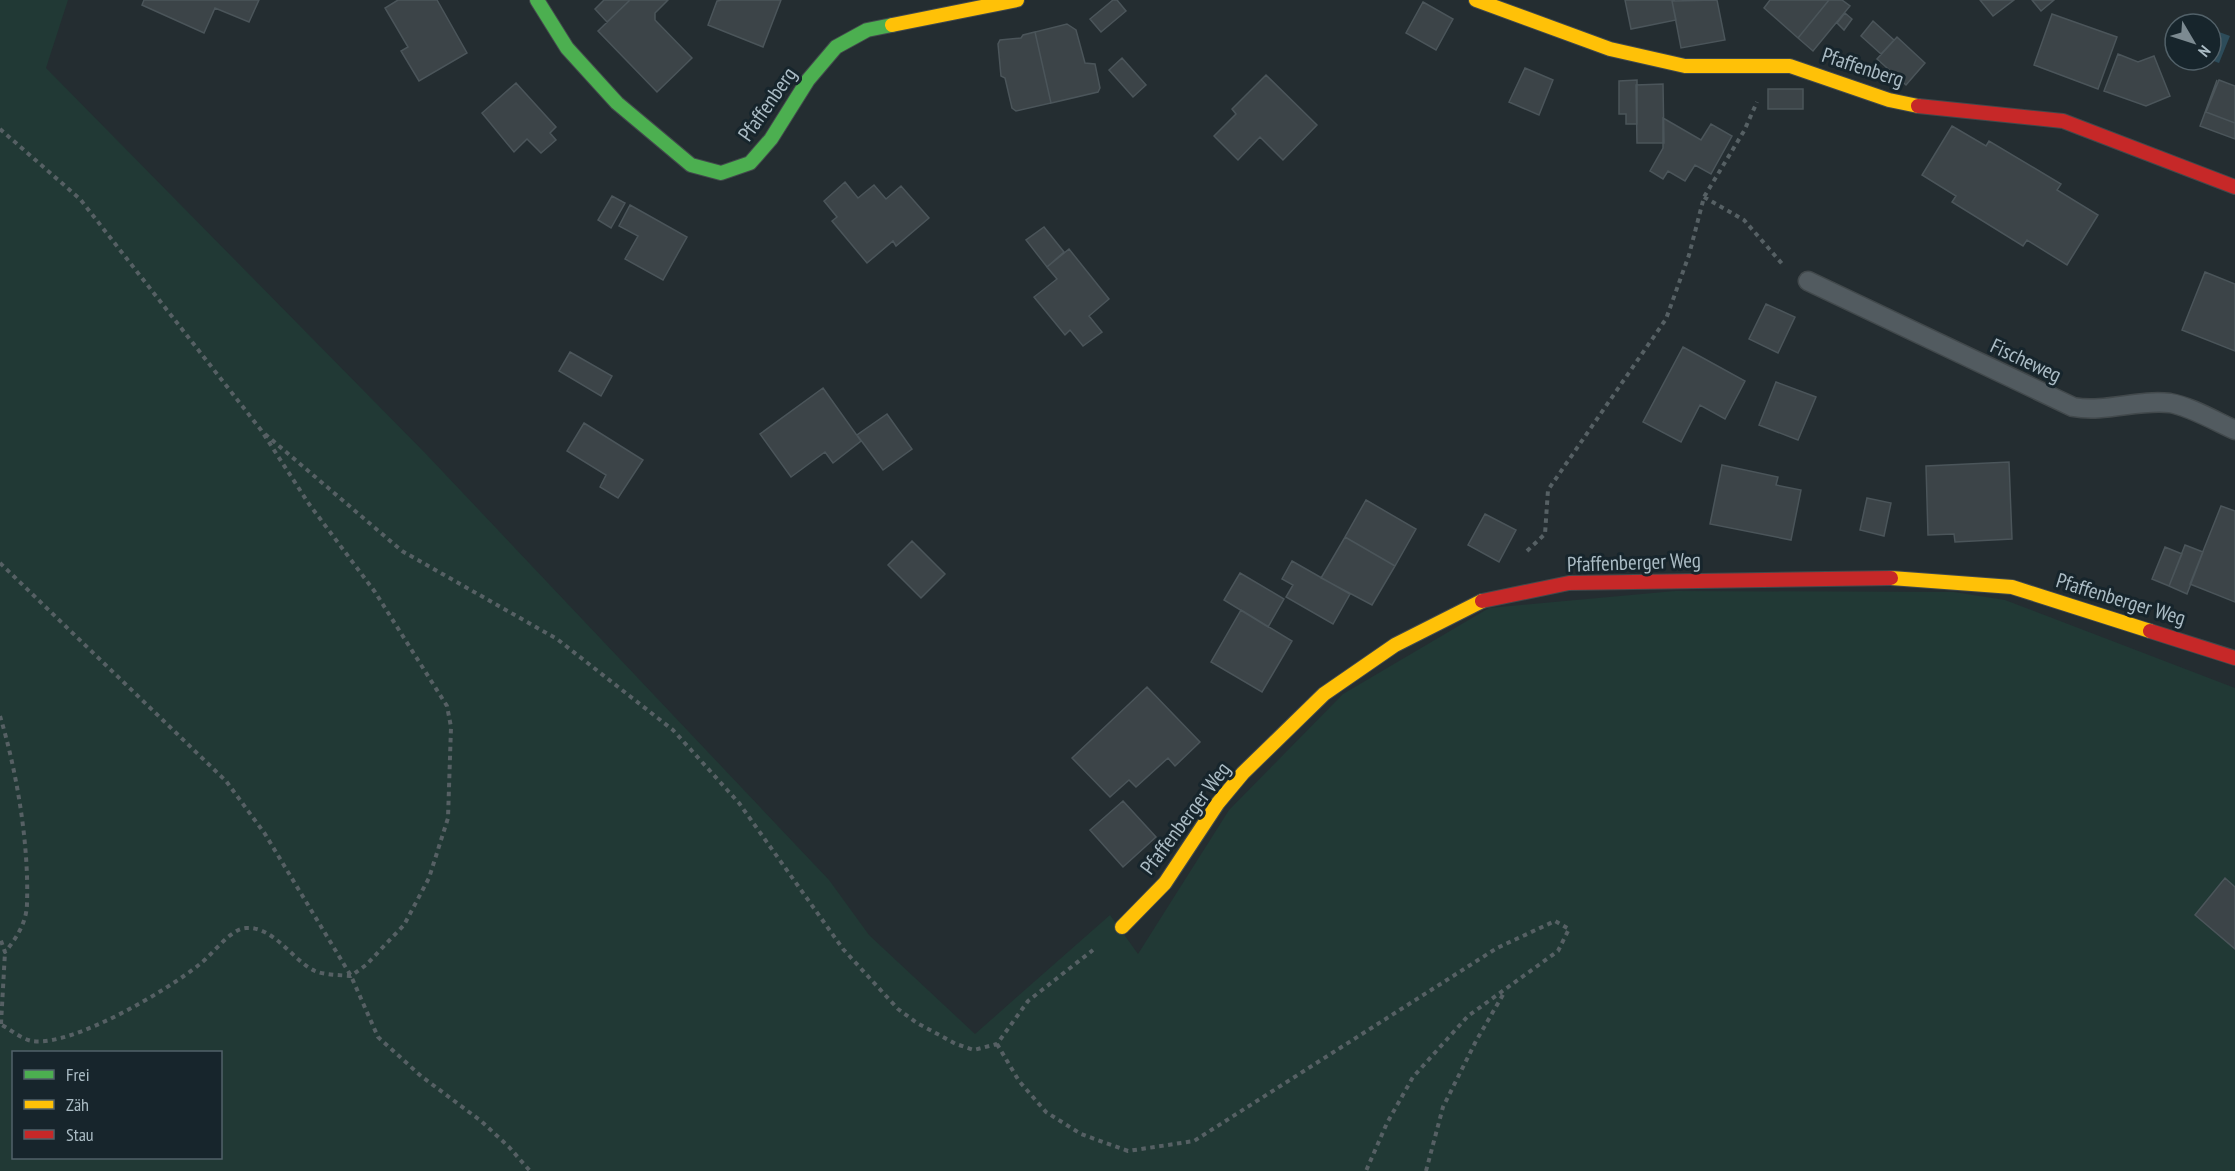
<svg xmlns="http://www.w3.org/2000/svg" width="2235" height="1171" viewBox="0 0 2235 1171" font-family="'PT Sans Narrow',sans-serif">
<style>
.green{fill:#213935;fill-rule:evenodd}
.water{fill:#2d4c5a}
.building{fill:#3c4448;stroke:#4b555a;stroke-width:1.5}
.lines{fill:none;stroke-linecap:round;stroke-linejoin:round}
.lane-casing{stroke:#42494c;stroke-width:21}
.fast-casing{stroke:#42494c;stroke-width:16}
.slow-casing{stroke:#42494c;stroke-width:16}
.jam-casing{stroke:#42494c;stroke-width:16}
.path{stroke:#566064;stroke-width:4;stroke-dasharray:4.5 4.5;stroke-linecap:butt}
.lane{stroke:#525b60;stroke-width:18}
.fast{stroke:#4caf50;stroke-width:14}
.slow{stroke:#ffc107;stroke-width:14}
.jam{stroke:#c62828;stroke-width:14}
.labels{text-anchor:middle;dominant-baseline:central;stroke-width:6;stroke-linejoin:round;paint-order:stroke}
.street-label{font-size:21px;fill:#abbcc5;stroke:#17252c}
</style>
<rect width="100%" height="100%" fill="#242d31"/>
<path class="green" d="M0,0h68l-22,68 380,386 403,426 40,55 106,99 135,-119 28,39 91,-144 114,-116 146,-86 186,-17 279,1 51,8 230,88v483h-2235zM14,1052h206v106h-206z"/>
<path class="water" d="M2211,29l19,7 -11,27 -8,-3z"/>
<path class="building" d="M144,0h115l-10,22 -34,-14 -11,25 -62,-28z
M398,0h39l30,53 -48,28 -18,-30 7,-4 -23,-39z
M604,0h26l-23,22 -12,-13z
M630,0h38l-13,13v7l37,38 -35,34 -59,-61z
M722,0h59l-18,47 -55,-22 9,-24z
M1113,0h4l9,11 -25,21 -11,-13z
M1625,0h50l-3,1 4,19 -45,9z
M1717,0l8,40 -44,8 -9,-47z
M1770,0h59l-31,38 -34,-30z
M1829,0h13l8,6 -37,45 -15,-13z
M1980,0h34l-21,16z
M2032,0h22l-13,11z
M1423,2l30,17 -17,31 -30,-17z
M1845,13l7,6 -8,11 -7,-7z
M2052,14l65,23 -19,52 -64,-24z
M1873,21l21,19 -13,14 -20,-18z
M1067,24l9,6 9,33 10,1 5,24 -2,4 -47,11 -16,-71z
M1035,32l16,71 -35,8 -4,-3 -7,-30 -4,-2 -3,-32 2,-4 21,-2 2,-3z
M1897,37l28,26 -19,22 -29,-26z
M2118,54l20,8 16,-6 16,40 -24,10 -42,-15z
M1122,58l24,27 -13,12 -24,-27z
M1525,68l28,12 -14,35 -30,-13z
M1266,75l51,50 -34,35 -23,-23 -22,23 -24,-24 22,-22 -4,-5z
M1637,80v44h-11v-10h-7v-33z
M2217,80l-11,32 29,11v16l-35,-13z
M2219,80l16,6v37l-29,-11z
M516,83l40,44 -6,6 6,7 -15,13 -14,-14 -13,13 -32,-39z
M1663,84l1,59h-27l-1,-58z
M1768,89h35v20h-35z
M1663,118l38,22 10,-16 21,12 -21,38 -16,-9 -10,16 -17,-10 -5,8 -13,-8 13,-23z
M1952,126l34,20 3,-5 72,43 -4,6 41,25 -31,50 -40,-25 -4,6 -71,-44 4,-6 -34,-21z
M845,182l13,16 16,-13 12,14 15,-13 28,32 -33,28 -3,-5 -26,22 -35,-42 5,-4 -13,-16z
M612,196l13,7 -14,25 -13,-8z
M630,205l57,32 -24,43 -38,-21 13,-23 -19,-10z
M1044,227l20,25 -17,15 -21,-27z
M1069,249l40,50 -20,17 13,16 -19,14 -13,-16 -5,5 -31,-38 23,-18 -10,-12z
M2205,272l30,12v67l-53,-21z
M1766,304l29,13 -17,36 -29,-14z
M1683,347l62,34 -20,38 -25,-14 -19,37 -38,-20z
M570,352l42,24 -11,20 -42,-25z
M1776,382l40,15 -18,43 -39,-15z
M823,388l38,53 -28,22 -8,-11 -34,25 -31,-43z
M887,414l25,35 -29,21 -26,-35z
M584,423l59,37 -25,38 -18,-11 6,-12 -39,-24z
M2009,462l3,77 -57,3 -1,-8 -26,1 -2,-69z
M1722,465l56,12 -2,8 25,5 -10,50 -81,-16z
M1867,498l24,5 -7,33 -24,-6z
M1366,500l50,29 -21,37 -50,-29z
M2221,506l14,5v91l-45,-18z
M1485,514l31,16 -17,32 -31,-17z
M1345,537l50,29 -23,39 -51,-27z
M912,541l33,33 -24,24 -33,-33z
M2185,545l18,7 -16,42 -18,-8z
M2165,547l17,7 -13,32 -17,-7z
M1292,561l58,33 -17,30 -47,-27 7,-12 -11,-6z
M1240,573l44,26 -16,28 -44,-27z
M1241,610l51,31 -30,51 -51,-30z
M1147,687l53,55 -25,24 -7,-8 -32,29 -7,-7 -19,17 -38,-39z
M1123,801l33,36 -33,30 -33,-37z
M2225,878l10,9v62l-40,-34z"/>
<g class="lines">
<defs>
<path id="lane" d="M1808,281l265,126c33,6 65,-8 97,-4 19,3 47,19 65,27"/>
<path id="fast" d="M537,0l30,48 50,55 74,62 30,8 29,-10 21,-24 37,-59 28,-33 31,-17 25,-5"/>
<path id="slow" d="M1476,0l134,49 75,17h105l99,34 29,6
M892,25l125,-25
M1891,578l121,9 138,44
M1122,927l43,-44 53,-80 25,-30 81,-79 71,-49 87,-44"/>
<path id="jam" d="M1918,106l145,15 172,66
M1482,601l87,-18 322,-5
M2150,631l85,27"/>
</defs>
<use href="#lane" class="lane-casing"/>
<use href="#fast" class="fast-casing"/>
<use href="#slow" class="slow-casing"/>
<use href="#jam" class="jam-casing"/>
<path class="path" d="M0,129l80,70 181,231 48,74 66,88 72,114 4,21 -3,91 -19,60 -25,47 -38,40 -15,11c-11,-1 -27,-1 -36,-5 -22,-10 -41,-45 -69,-43 -16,1 -33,26 -46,36 -32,26 -128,83 -168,77 -11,-2 -22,-12 -32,-17
M1704,197l40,23 40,46
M265,434l137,117 155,88 116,91 66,73 104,146 55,60 19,14 39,21 18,6 23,-6 31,-43 65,-51
M1527,551l18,-17 3,-44 118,-171 23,-64 15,-58 40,-66 13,-29
M0,563l226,218 39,53 86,142 27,61 43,39 60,45 28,26 21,24
M0,716c17,56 29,129 27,187 0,19 -11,36 -22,49l-5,-14
M1,1024l4,-72
M997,1044l22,37 27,31 35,22 47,17 66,-10 303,-193 58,-27 14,8 -11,22 -90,65 -55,61 -26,46 -21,48
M1426,1171l17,-64 33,-66 28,-48"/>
<use href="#lane" class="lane"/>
<use href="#fast" class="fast"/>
<use href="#slow" class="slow"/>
<use href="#jam" class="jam"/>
</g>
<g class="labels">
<g class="street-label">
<text transform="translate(1863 67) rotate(18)">Pfaffenberg</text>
<text transform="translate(767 104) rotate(-55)">Pfaffenberg</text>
<text transform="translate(2026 360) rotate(25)">Fischeweg</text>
<text transform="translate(1634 562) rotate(-2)">Pfaffenberger Weg</text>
<text transform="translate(2121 599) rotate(17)">Pfaffenberger Weg</text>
<text transform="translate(1185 818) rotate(-53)">Pfaffenberger Weg</text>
</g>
</g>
<rect x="12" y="1051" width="210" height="108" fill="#17252c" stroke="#526169" stroke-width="1.5"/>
<rect x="24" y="1070" width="30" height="9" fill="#4caf50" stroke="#526169" stroke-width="1.5"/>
<text x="66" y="1081" font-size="18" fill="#abbcc5">Frei</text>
<rect x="24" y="1100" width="30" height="9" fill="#ffc107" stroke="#526169" stroke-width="1.5"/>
<text x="66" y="1111" font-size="18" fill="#abbcc5">Zäh</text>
<rect x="24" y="1130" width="30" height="9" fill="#c62828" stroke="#526169" stroke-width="1.5"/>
<text x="66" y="1141" font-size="18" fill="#abbcc5">Stau</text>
<g transform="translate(2193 42) rotate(129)"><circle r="28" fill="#17252c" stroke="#526169" stroke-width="1.5"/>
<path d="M0-4.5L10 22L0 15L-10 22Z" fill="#7c8a91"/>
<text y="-9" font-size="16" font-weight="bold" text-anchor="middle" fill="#abbcc5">N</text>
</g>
</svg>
